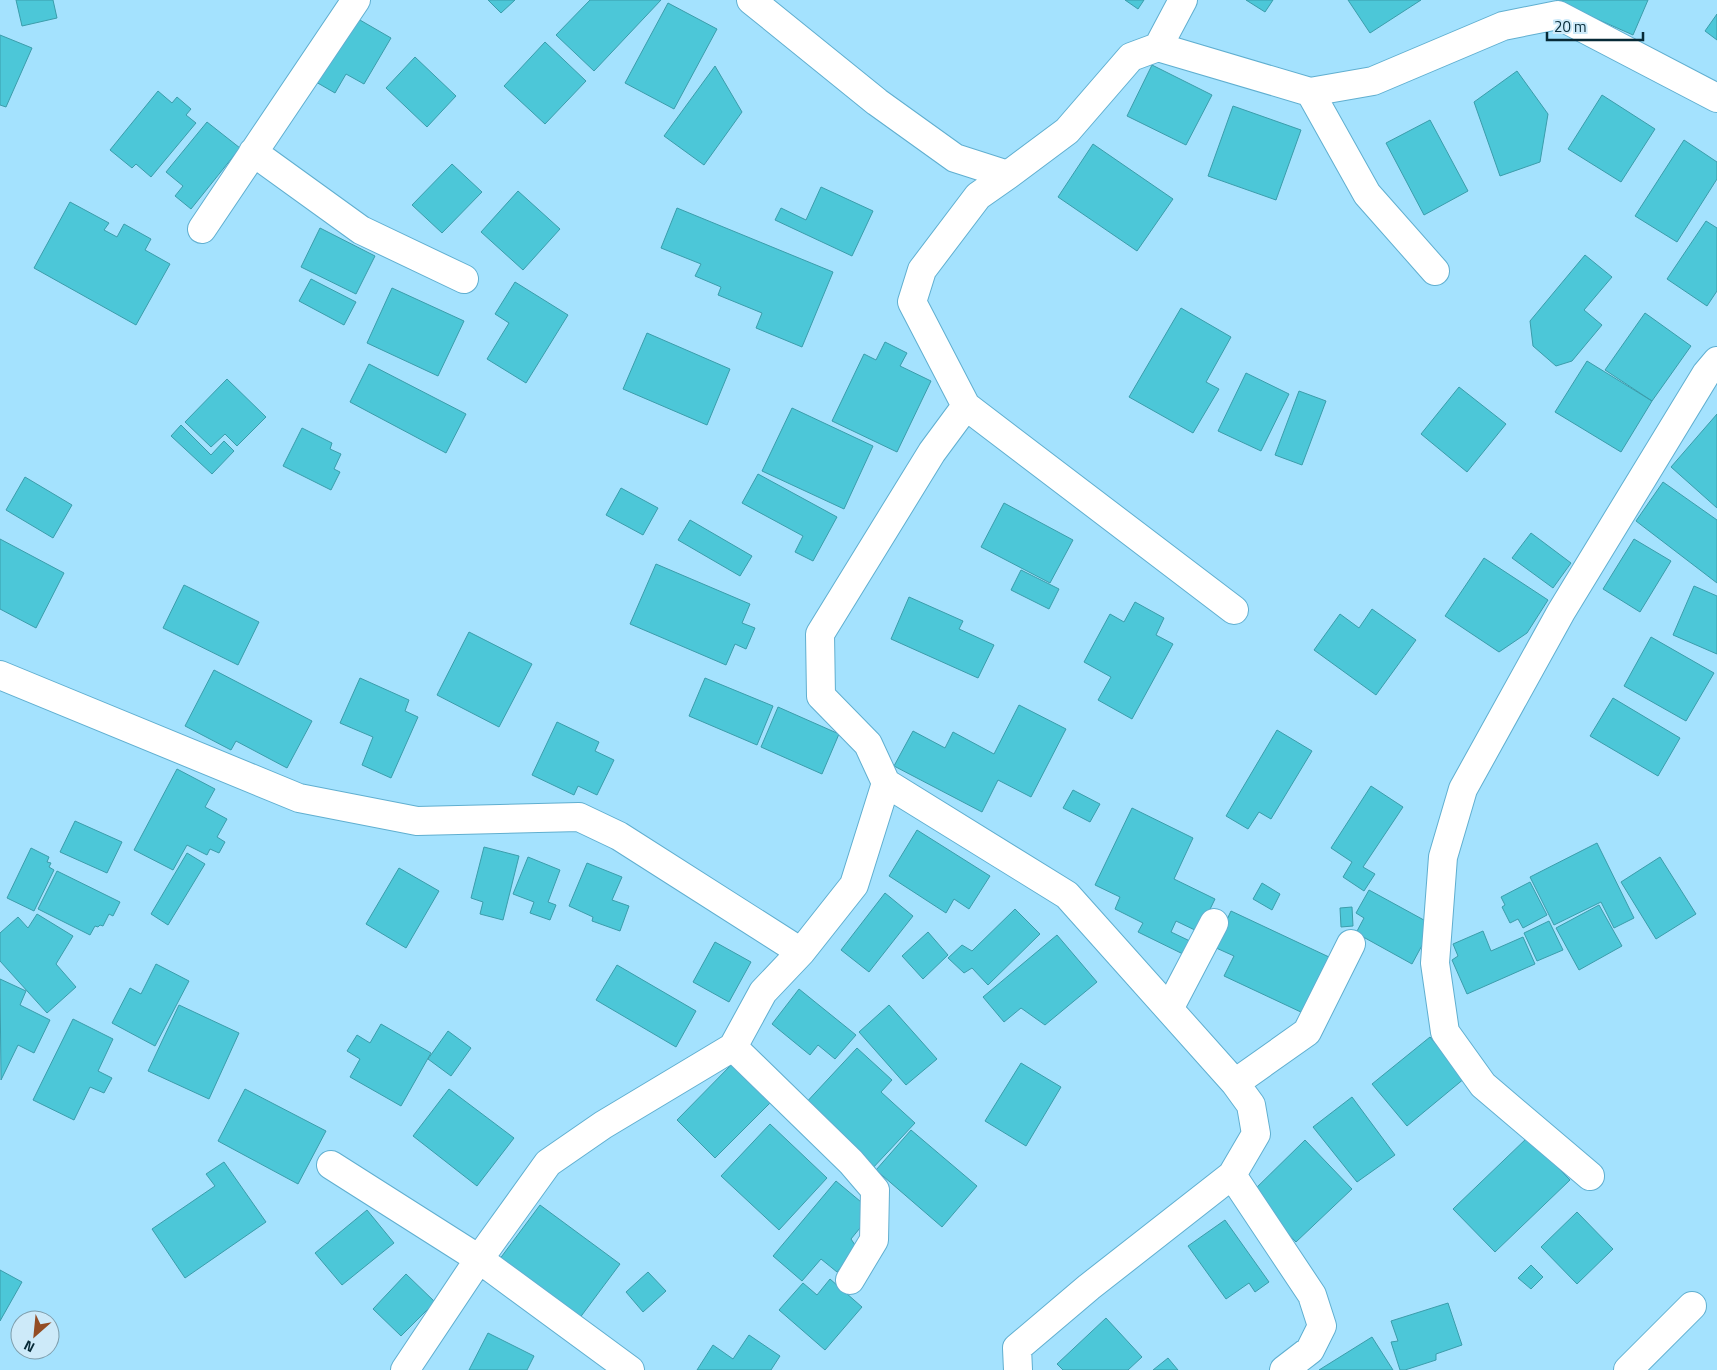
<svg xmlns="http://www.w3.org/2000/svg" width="1717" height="1370" viewBox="0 0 1717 1370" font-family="'Titillium Web',sans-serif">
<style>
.building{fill:#4cc7d8;stroke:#3b9dab}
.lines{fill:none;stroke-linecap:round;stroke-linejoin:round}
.street-casing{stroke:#60afd0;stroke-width:30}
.street{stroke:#fff;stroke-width:28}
</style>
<rect width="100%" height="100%" fill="#a4e2fe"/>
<path class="building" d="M16,0h37l4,18 -35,8z
M488,0h27l-14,13z
M590,0h71l-67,71 -38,-36z
M1125,0h19l-6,9z
M1246,0h27l-8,12z
M1348,0h73l-51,33z
M1557,0h91l-15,35 -77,-34z
M668,3l49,26 -43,80 -49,-26z
M1717,14v26l-12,-9z
M353,16l38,22 -27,46 -18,-10 -11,19 -19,-11z
M0,35l32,13 -26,59 -6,-2z
M545,42l41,39 -41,43 -41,-38z
M415,57l41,39 -29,31 -41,-39z
M1152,65l60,30 -26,50 -59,-29z
M715,66l27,46 -38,53 -40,-29z
M1517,71l31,43 -8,48 -40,14 -26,-74z
M158,91l14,12 5,-6 14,12 -5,6 10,8 -45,54 -15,-13 -4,4 -22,-18z
M1602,95l53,34 -34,53 -53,-33z
M1233,106l68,24 -25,70 -68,-24z
M1430,120l38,71 -44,24 -38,-72z
M207,122l33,26 -49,61 -16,-13 8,-10 -17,-14z
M1684,140l33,22v17l-40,63 -42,-26z
M1093,144l80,55 -36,52 -79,-54z
M452,164l30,28 -40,41 -30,-28z
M821,187l52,24 -21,45 -77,-36 6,-12 25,12z
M518,191l42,38 -37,41 -42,-38z
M70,202l39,21 -5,7 13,7 7,-13 27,15 -6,11 25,14 -34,61 -102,-57z
M677,208l156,64 -31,75 -46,-19 6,-15 -44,-18 3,-8 -26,-11 6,-12 -40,-16z
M1706,221l11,7v63l-10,15 -40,-27z
M320,228l55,28 -19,38 -55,-27z
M1585,255l27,22 -28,33 18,15 -30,36 -16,5 -23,-20 -3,-25z
M311,279l45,23 -12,23 -45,-24z
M515,282l53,33 -42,68 -39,-24 22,-36 -14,-9z
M392,288l72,33 -26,55 -71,-33z
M1181,308l50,29 -25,45 13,7 -26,44 -64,-36z
M1645,313l46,33 -39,55 -47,-31z
M647,333l83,36 -23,56 -84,-36z
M885,342l22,11 -7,13 31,15 -34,71 -65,-31 32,-67 12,6z
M1587,361l65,40 -31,51 -66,-40z
M369,364l97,50 -20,39 -96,-51z
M1246,373l43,21 -28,57 -43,-20z
M227,379l39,38 -29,29 -12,-12 -14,13 -26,-25z
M1459,387l47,37 -39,48 -46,-38z
M1299,391l27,10 -24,64 -27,-10z
M792,408l81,38 -29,63 -82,-38z
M1717,414v94l-46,-41z
M181,425l30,30 13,-14 10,10 -22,23 -41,-38z
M302,428l30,15 -2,6 11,5 -7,15 6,3 -9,18 -48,-24z
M758,474l79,43 -24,44 -18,-9 8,-16 -61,-33z
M25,477l47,28 -19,33 -47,-28z
M1663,482l54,38v63l-81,-62z
M621,488l37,20 -15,27 -37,-20z
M1004,503l69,37 -23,43 -69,-36z
M690,520l62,36 -12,20 -62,-36z
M1531,533l40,30 -18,25 -41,-30z
M0,539l64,34 -28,55 -36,-19z
M1634,539l37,22 -31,51 -37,-23z
M1484,558l64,42 -21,33 -28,19 -54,-36z
M656,564l94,40 -8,19 13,5 -9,21 -11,-5 -9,21 -96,-41z
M1021,570l38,19 -10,20 -38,-19z
M184,585l75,37 -21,43 -75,-37z
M1694,586l23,10v58l-44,-19z
M909,597l54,24 -4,8 35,16 -16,33 -87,-39z
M1135,602l29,16 -8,17 17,9 -41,75 -34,-19 13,-23 -27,-15 26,-48 14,8z
M1372,609l44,31 -40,55 -62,-45 26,-36 19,14z
M469,632l63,32 -33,63 -62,-32z
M1651,637l63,36 -28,48 -62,-35z
M214,670l98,51 -25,47 -51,-27 -5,9 -46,-24z
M360,678l49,22 -4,11 13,6 -27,61 -29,-13 11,-28 -33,-14z
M705,678l68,28 -16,39 -68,-29z
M1613,698l67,40 -22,38 -68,-40z
M1019,705l47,24 -35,68 -33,-17 -16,32 -88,-46 19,-35 32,17 8,-16 41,22z
M778,707l61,27 -17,40 -61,-27z
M557,722l42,20 -4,9 19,9 -17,35 -19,-9 -4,9 -42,-20z
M1277,730l35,21 -41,68 -12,-7 -11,17 -22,-13z
M177,769l38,20 -10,18 22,12 -10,18 8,5 -6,11 -9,-4 -3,6 -20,-10 -14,25 -39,-20z
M1371,786l32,21 -40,60 12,7 -11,17 -21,-14 9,-15 -21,-14z
M1073,790l27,14 -10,18 -27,-14z
M1132,808l61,30 -19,41 41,20 -16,33 -23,-11 -5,11 21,10 -7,13 -47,-23 5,-9 -28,-14 5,-12 -25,-12z
M75,821l47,21 -15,31 -47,-21z
M917,830l73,46 -21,33 -15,-10 -8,14 -57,-37z
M1597,843l37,75 -20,10 -13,-26 -47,23 -24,-48z
M484,847l35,9 -16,64 -23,-6 3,-12 -12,-4z
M31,848l18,9 -2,5 4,1 -2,4 5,3 -20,41 -27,-13z
M187,853l18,11 -37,61 -17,-11z
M528,857l32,13 -12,32 8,3 -6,15 -20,-7 4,-11 -21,-8z
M1660,857l36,57 -40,25 -35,-57z
M587,863l35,14 -10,23 17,6 -9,25 -28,-10 1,-4 -24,-11z
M399,868l40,23 -33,57 -40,-24z
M57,871l63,31 -7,14 -4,-2 -6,12 -3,-1 -2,2 -3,-1 -5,9 -52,-26z
M1530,882l17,33 -24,13 -5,-9 -8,4 -8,-16 3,-2 -4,-8z
M1262,883l18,11 -8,16 -19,-11z
M1369,890l64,35 -21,39 -56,-31 8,-15 -8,-5z
M885,893l28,23 -44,56 -28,-22z
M1599,905l23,41 -43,24 -23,-42z
M1352,907l1,19 -12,1 -1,-19z
M1015,909l25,25 -52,51 -16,-17 -8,5 -16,-15 14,-13 10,6z
M1231,911l98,46 -26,56 -79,-37 10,-20 -20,-9z
M37,914l36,22 -17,28 20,23 -29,26 -47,-52v-28l18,-16 10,11z
M1549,921l14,29 -26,11 -13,-28z
M1483,931l8,20 32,-14 12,27 -68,30 -15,-34 6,-4 -5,-12z
M928,932l20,23 -25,24 -21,-23z
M1057,935l40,47 -52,43 -24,-17 -17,14 -21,-25z
M715,942l36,20 -22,40 -36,-20z
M156,964l33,17 -34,65 -43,-23 18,-35 11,6z
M617,965l79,46 -20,36 -80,-47z
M0,979l26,12 -6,14 30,15 -16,33 -16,-8 -17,35z
M799,989l57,46 -21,24 -17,-14 -8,10 -38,-31z
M179,1005l60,28 -30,66 -61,-28z
M889,1005l48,54 -31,26 -47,-53z
M73,1019l40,20 -15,32 14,7 -8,15 -14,-6 -16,33 -41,-20z
M381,1024l50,29 -30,53 -51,-29 10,-18 -13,-8 10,-16 13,8z
M448,1031l23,17 -20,28 -23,-17z
M1430,1037l35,41 -58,48 -35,-42z
M857,1048l35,32 -11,12 34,31 -44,47 -69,-63z
M734,1062l39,38 -58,58 -38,-38z
M1021,1063l40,24 -35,59 -41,-25z
M245,1089l81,42 -28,53 -80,-43z
M449,1089l65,49 -37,48 -64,-50z
M1352,1097l43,58 -38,27 -44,-55z
M770,1124l57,54 -48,52 -58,-54z
M911,1130l66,56 -35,41 -66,-57z
M1528,1137l42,43 -75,72 -42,-43z
M1305,1140l47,49 -56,53 -46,-48z
M224,1162l42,60 -81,56 -33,-49 63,-43 -9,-12z
M836,1181l37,31 -22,27 6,9 -20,24 -16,-13 -19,22 -29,-25z
M540,1205l80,59 -41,55 -80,-59z
M367,1210l27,33 -52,42 -27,-32z
M1577,1212l36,37 -36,35 -36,-37z
M1225,1220l44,62 -14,10 -6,-9 -23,16 -38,-53z
M1531,1265l12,12 -12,12 -13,-11z
M0,1270l22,12 -22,39z
M648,1272l18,19 -23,21 -17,-20z
M406,1274l29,28 -34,34 -28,-27z
M830,1279l32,28 -37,43 -46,-40 24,-27 14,12z
M1448,1303l14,42 -26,9v6l-31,10h-5l-9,-28 7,-1 -7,-20z
M1106,1318l36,39 -14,13h-65l-6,-6z
M488,1333l46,23 -7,14h-58z
M749,1335l31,21 -9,14h-74l16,-25 20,14z
M1372,1337l21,33h-74z
M1168,1358l10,12h-25z"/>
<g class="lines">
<defs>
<path id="street" d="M751,0l126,102 78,56 53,17 59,-44 64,-74 27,-10 152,45 63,-11 130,-55 55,-11 159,83
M1158,47l25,-47
M1310,92l57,102 68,77
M253,152l108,78 103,49
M1008,175l-30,21 -56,74 -10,32 54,104 268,204
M202,229l154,-229
M0,675l299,123 118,23 162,-4 40,19 182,116
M886,783l181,112 168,188 16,22 5,29 -24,41 -143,112 -72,61 1,22
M1169,1009l45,-86
M733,1047l118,115 24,28 -1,50 -24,40
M1235,1083l72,-51 44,-88
M331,1165l148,94 151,111
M1232,1175l80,120 10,31 -12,24 -26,20
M1590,1176l-107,-91 -38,-53 -10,-69 8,-106 20,-68 98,-177 145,-238 11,-13
M405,1370l74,-111 69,-96 55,-38 130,-78 30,-55 38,-40 53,-67 32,-102 -18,-39 -47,-48 -1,-62 112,-182 34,-46
M1628,1370l64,-64"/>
</defs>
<use href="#street" class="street-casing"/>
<use href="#street" class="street"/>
</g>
<g transform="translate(35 1335) rotate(207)"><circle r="24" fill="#cdeaf9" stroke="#7e9dab"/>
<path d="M0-4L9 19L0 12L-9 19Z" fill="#934d25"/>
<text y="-8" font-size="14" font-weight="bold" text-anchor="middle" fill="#072a37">N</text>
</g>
<path d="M1547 32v8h96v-8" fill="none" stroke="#072a37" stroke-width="2.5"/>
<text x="1554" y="32" font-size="15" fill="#072a37" stroke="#cdeaf9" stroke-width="4" paint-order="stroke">20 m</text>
</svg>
